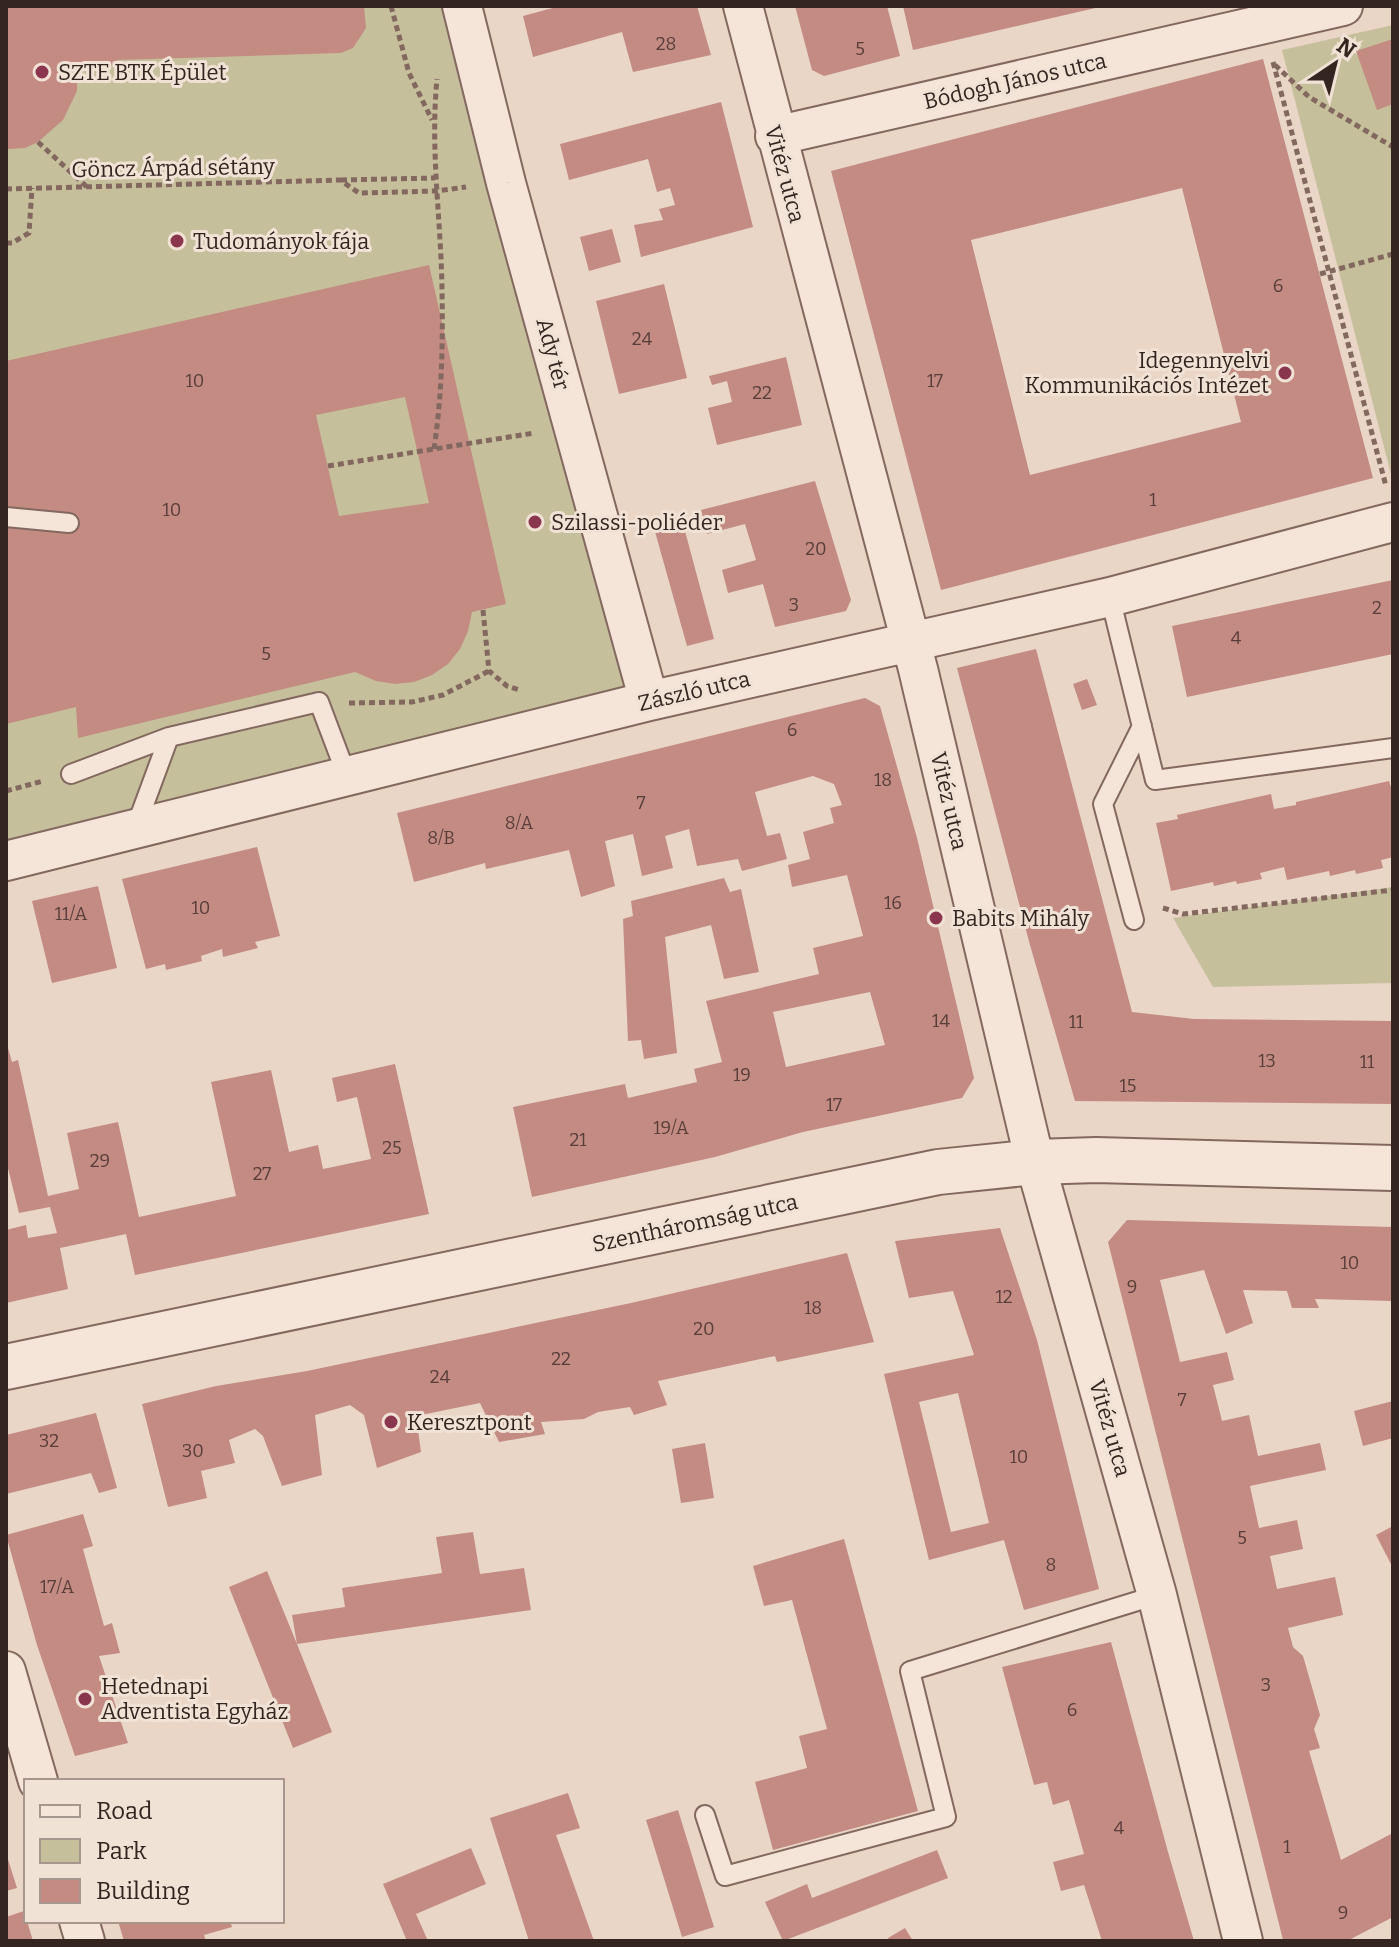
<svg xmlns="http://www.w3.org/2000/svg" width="1399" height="1947" viewBox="0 0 1399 1947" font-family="Bitter,serif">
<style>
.green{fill:#c6bf9c}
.building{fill:#c38b82;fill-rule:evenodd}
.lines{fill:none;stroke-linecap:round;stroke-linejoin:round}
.service-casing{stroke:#83685f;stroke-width:22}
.minor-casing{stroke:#83685f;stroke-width:42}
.tertiary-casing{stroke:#83685f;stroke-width:48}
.path{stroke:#83685f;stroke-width:5;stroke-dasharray:6 4;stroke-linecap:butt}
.service{stroke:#f5e5d9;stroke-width:18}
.minor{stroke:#f5e5d9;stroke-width:38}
.tertiary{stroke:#f5e5d9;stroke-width:44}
.poi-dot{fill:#8a364e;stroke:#f1e2d6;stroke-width:3}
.labels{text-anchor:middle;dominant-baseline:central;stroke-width:6;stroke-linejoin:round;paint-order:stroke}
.number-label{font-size:18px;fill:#583e39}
.poi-label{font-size:22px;fill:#352521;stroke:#f1e2d6;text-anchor:start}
.street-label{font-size:22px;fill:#352521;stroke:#f1e2d6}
</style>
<rect width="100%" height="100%" fill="#e9d6c7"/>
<path class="green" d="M6,6h460l183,695 -643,160z
M1393,25v457l-111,-432z
M1393,887v96l-180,4 -40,-69z"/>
<path class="building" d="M6,6h358l2,22 -13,20 -12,5 -224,7v5l-40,2v24l-14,29 -25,22 -13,6 -16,1h-3z
M560,6h137l14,49 -78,17 -11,-40 -89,25 -10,-41z
M795,6h92l13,50 -76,20 -12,-6z
M903,6h197v1l-187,43z
M1393,39v65l-16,6 -21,-59z
M1263,59l110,419 -432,112 -110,-419zM1182,188l59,234 -211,53 -59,-235z
M721,102l32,125 -112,30 -7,-32 29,-5 -4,-11 16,-4 -5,-17 -13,4 -9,-33 -79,21 -9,-36z
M612,229l9,33 -32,9 -9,-34z
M429,265l77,339 -34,8 -4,19 -8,18 -12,15 -16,11 -18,7 -19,2 -19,-3 -21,-9 -277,66 -2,-31 -70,17v-363zM405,397l24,106 -90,13 -23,-101z
M664,284l23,94 -68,16 -23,-93z
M786,357l16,68 -85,20 -9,-37 24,-6 -5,-21 -15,4 -3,-9z
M815,481l36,119 -5,11 -71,16 -12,-43 -35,9 -6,-23 34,-10 -11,-36 -38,10 -6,-24z
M682,520l32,119 -27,7 -33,-118z
M1393,580v74l-206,43 -15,-71z
M1036,649l96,363 62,7 199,2v83l-318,-3 -45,-156 -73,-277z
M1087,679l10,26 -15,5 -9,-26z
M865,698l15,8 37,132 57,240 -12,20 -159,34 -88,25 -183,40 -19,-90 112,-23 3,14 69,-16 -3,-13 28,-7 -16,-61 113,-27 -6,-26 50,-12 -16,-61 -55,12 -4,-22 22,-6 -7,-27 31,-9 -4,-15 12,-3 -8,-21 -21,-8 -58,16 12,44 13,-3 7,26 -45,12 -4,-12 -41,7 -8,-37 -24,7 8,32 -31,8 -9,-42 -28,7 10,45 -34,11 -12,-47 -83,19 -1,-6 -71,19 -17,-69zM870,992l15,53 -99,22 -13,-55z
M1389,781l4,13v63l-12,3 2,8 -27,6 -1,-4 -25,6 -1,-5 -42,9 -3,-13 -24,6 2,6 -25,5 -1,-3 -22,5 -1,-4 -42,9 -15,-68 22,-4 -1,-4 94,-21 3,15 22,-4v-3z
M257,847l23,89 -25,6 3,6 -35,9 -1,-8 -21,7 1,5 -36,9 -1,-6 -19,5 -24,-90z
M724,878l6,14 11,-3 18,83 -35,7 -13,-54 -46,12 12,116 -33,6 -3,-19 -13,1 -5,-122 10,-3 -2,-15z
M98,886l19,82 -65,15 -20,-82z
M6,1041l6,21 6,-2 30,136 31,-7 -12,-56 51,-11 21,95 97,-21 -25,-114 60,-12 18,82 29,-7 5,24 48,-10 -14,-62 -20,5 -5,-24 63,-14 34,150 -294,61 -9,-41 -66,14 8,41 -62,14v-73l20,-5 2,13 29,-5 -7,-26 -31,6 -13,-53z
M1127,1220l266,7v74l-78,-2 4,9h-27l-5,-17 -44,-1 10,33 -27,11 -22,-64 -44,10 20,82 47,-10 7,28 -21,5 9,36 27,-6 9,41 62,-13 6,27 -76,16 9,42 38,-8 6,29 -33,7 7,33 58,-12 8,38 -55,13 5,19 10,9 17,59 -6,14 6,19 -11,3 32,109 52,-27v84l-46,24 -64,-1 -175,-698z
M1000,1228l37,112 62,249 -75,21 -20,-70 -75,20 -45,-186 90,-19 -21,-64 -44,7 -14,-57zM958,1393l31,130 -38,9 -32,-130z
M847,1253l27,89 -97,20 -2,-6 -117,25 9,24 -33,10 -4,-8 -32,5 -14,7 -43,3 4,12 -46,8 -19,-39 -64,13 5,36 -44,16 -13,-53 -14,-10 -35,10 7,60 -40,11 -19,-50 -8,-7 -26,11 6,23 -34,8 6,27 -39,9 -26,-103 74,-18 91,-15 324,-68z
M1393,1401v37l-30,8 -9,-35z
M96,1413l21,75 -18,5 -8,-20 -85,21v-59z
M705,1443l9,55 -33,5 -9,-54z
M83,1514l10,32 -10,3 21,77 8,-3 8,30 -21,3 29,87 -53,13 -38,-111 -31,-110z
M1393,1526v42l-17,-33z
M473,1532l7,42 44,-6 7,42 -234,34 35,88 -39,16 -64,-161 38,-16 30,73 -5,-29 53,-8 -3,-19 100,-15 -6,-36z
M844,1539l74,272 -145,39 -18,-68 52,-14 -8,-32 28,-7 -35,-129 -28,6 -11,-40z
M1111,1642l57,210 26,89h-92l-18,-56 -23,6 -8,-29 31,-8 -15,-54 -16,5 -6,-23 -13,3 -32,-118z
M568,1793l12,35 -24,7 38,106h-65l-39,-123z
M678,1810l36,117 -32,10 -36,-117z
M471,1848l15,36 -70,30 12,27h-21l-24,-57z
M937,1850l11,28 -165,63 -18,-39 42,-18 5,14z
M6,1853l11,35 -11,3z
M24,1911l9,30h-27v-24z
M118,1921h112l2,6 -28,8 2,6h-82z
M905,1928l8,13h-23l-2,-3z"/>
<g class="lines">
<defs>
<path id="service" d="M6,517l63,6
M1110,597l45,183 238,-32
M71,774l98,-37
M135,829l34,-92 150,-35 28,74
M1134,920l-31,-116 39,-78
M705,1815l20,61 221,-59 -36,-146 247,-76"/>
<path id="minor" d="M462,6l44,177 143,518
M743,6l175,663 117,493 122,433 86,346
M775,136l568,-130
M6,861l643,-160 461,-104 283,-75
M6,1671l32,110
M79,1921l6,20"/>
<path id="tertiary" d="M6,1367l932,-195 97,-10 61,-2 297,8"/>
</defs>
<use href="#service" class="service-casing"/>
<use href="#minor" class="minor-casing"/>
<use href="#tertiary" class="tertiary-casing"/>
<path class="path" d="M391,6l18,67 23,47
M1273,62l113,424
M1275,65l34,32 84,50
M38,142l49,45
M341,180l94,-2
M6,189l334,-9 19,13 77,-2 30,-4
M6,243h6l17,-10 3,-45
M1320,274l73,-20
M434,449c8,-53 9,-107 8,-160 -1,-70 -12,-139 -5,-210
M328,466l206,-33
M483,610l6,61 18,15 13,4
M349,703l63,-1 31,-7 46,-24
M6,791l37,-10
M1163,908l20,6 210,-24"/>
<use href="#service" class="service"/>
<use href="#minor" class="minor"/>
<use href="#tertiary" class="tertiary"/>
</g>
<g class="poi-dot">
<circle cx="42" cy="72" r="8"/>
<circle cx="177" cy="241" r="8"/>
<circle cx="1285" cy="373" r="8"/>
<circle cx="535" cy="522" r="8"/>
<circle cx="936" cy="918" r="8"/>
<circle cx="391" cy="1422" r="8"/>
<circle cx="85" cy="1699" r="8"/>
</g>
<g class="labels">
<g class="number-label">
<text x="666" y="44">28</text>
<text x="860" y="49">5</text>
<text x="1278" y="286">6</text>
<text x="642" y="339">24</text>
<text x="195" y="381">10</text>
<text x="935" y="381">17</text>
<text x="762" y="393">22</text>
<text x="1153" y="500">1</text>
<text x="172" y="510">10</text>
<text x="816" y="549">20</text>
<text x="794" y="605">3</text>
<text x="1377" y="608">2</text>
<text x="1236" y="638">4</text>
<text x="266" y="654">5</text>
<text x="792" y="730">6</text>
<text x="883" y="780">18</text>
<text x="641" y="803">7</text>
<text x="519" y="823">8/A</text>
<text x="441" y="838">8/B</text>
<text x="893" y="903">16</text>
<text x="201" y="908">10</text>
<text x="71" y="914">11/A</text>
<text x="941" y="1021">14</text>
<text x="1076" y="1022">11</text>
<text x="1267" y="1061">13</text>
<text x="1367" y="1062">11</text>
<text x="742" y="1075">19</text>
<text x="1128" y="1086">15</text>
<text x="834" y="1105">17</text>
<text x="671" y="1128">19/A</text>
<text x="578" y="1140">21</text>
<text x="392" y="1148">25</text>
<text x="100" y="1161">29</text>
<text x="262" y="1174">27</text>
<text x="1350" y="1263">10</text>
<text x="1132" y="1287">9</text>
<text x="1004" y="1297">12</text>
<text x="813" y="1308">18</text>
<text x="704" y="1329">20</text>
<text x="561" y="1359">22</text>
<text x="440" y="1377">24</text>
<text x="1182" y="1400">7</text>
<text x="49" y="1441">32</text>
<text x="193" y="1451">30</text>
<text x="1019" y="1457">10</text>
<text x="1242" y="1538">5</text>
<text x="1051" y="1565">8</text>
<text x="57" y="1587">17/A</text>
<text x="1266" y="1685">3</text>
<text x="1072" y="1710">6</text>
<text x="1119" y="1828">4</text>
<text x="1287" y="1847">1</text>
<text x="1343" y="1913">9</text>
</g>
<g class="poi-label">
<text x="58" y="72">SZTE BTK Épület</text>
<text x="193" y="241">Tudományok fája</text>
<text x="1269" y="360" text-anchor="end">Idegennyelvi<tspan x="1269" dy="25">Kommunikációs Intézet</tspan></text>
<text x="551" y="522">Szilassi-poliéder</text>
<text x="952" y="918">Babits Mihály</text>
<text x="407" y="1422">Keresztpont</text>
<text x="101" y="1686">Hetednapi<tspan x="101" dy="25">Adventista Egyház</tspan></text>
</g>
<g class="street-label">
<text transform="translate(1015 81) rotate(-13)">Bódogh János utca</text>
<text transform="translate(173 168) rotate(-1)">Göncz Árpád sétány</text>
<text transform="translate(785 174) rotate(75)">Vitéz utca</text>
<text transform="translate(553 354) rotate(75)">Ady tér</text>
<text transform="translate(694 691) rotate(-13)">Zászló utca</text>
<text transform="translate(949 801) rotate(77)">Vitéz utca</text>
<text transform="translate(695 1223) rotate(-12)">Szentháromság utca</text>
<text transform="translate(1110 1428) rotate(74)">Vitéz utca</text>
</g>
</g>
<rect width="1399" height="1947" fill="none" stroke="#352521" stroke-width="16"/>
<rect x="24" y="1779" width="260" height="144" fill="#f1e2d6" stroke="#a6968e" stroke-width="2"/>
<rect x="40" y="1805" width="40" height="12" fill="#f5e5d9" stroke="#a6968e" stroke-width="2"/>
<text x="96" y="1819" font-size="24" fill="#352521">Road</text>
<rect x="40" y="1839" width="40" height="24" fill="#c6bf9c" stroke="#a6968e" stroke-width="2"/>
<text x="96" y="1859" font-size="24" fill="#352521">Park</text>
<rect x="40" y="1879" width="40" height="24" fill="#c38b82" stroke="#a6968e" stroke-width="2"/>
<text x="96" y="1899" font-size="24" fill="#352521">Building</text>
<g transform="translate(1335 64) rotate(35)" stroke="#f1e2d6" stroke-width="6" paint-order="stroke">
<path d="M0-6L14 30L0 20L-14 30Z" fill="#352521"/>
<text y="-12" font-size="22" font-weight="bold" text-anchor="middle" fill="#352521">N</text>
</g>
</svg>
